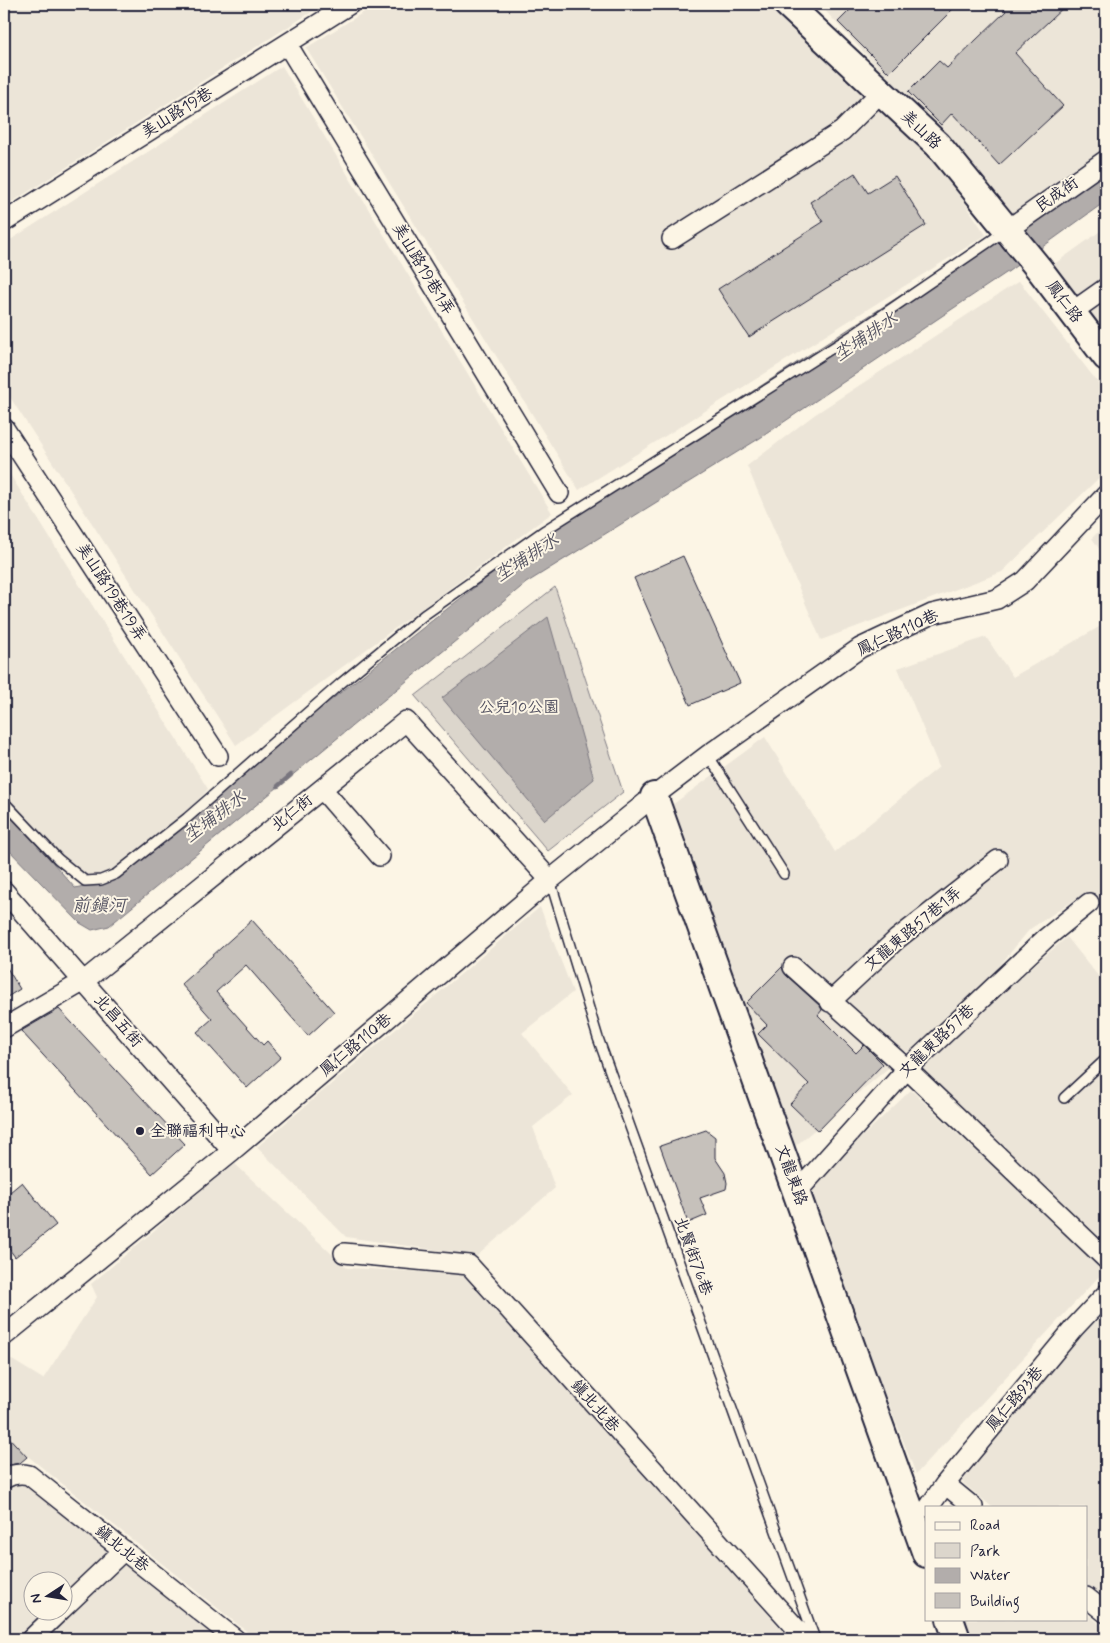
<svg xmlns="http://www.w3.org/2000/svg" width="1110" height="1643" viewBox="0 0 1110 1643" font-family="Mynerve,'LXGW WenKai TC',sans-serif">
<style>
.built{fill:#ece5d8}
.green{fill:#dcd6cc;stroke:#7f7c84}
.water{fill:#b2adab;stroke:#78757e}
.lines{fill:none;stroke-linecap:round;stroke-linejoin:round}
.stream{stroke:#78757e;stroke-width:4.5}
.building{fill:#c6c1bb;stroke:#22223b}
.lane-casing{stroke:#22223b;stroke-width:12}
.street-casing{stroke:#22223b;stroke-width:22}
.secondary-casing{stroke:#22223b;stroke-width:30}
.lane{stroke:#fcf5e5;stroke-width:9}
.street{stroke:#fcf5e5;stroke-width:19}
.secondary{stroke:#fcf5e5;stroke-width:26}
.poi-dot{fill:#22223b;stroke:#fcf5e5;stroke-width:2}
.labels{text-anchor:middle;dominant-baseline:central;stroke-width:4;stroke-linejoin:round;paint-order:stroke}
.street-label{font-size:16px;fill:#22223b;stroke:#fcf5e5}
.park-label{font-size:16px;fill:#504f5f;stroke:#fcf5e5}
.poi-label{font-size:16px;fill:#22223b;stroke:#fcf5e5;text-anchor:start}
.water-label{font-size:18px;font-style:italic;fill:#545362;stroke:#fcf5e5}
</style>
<rect width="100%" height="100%" fill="#fcf5e5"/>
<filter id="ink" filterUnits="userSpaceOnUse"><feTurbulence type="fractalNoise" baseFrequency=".02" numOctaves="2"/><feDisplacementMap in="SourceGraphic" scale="10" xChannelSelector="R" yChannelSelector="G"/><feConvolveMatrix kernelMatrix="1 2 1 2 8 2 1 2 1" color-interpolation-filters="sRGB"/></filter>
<g filter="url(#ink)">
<path class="built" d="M4,4h320l-320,203z
M377,4h395l165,157 49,74 -407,255 -273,-442z
M819,4h286l1,1v153l-85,65z
M282,66l270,447 -316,232 -232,-357v-144z
M1106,227v106l-53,-68z
M1019,281l87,112v78l-104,101 -181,68 -74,-174 67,-51z
M4,465l204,324 -50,56 -48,28 -34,7 -35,-31 -37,-48z
M1106,524v35l-14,-21z
M1106,623v284l-3,-1 -15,-15 -58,38 -50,60 -69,60 -117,98 -122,-342 93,-68 70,115 104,-85 -41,-99 88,-31 27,40z
M540,907l33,85 -51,41 51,62 -40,32 22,61 -78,68 -131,-19 -89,-90z
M1067,937l39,49v257l-189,-177z
M911,1090l193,181 -188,203 -110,-284z
M234,1163l113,105 120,6 323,365h-534l-227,-182 -25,6v-108l39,24 54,-82 -6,-13z
M1106,1312v289l-20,-16v-78h-94l-30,-25 113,-140z
M30,1484l83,70 -50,47 -1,-21h-30v30l20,1 -26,23 -10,5h-12v-148l10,-5z
M124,1565l94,74h-174z
M1086,1613l20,16v10h-135l-8,-20h123z"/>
<path class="green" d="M555,587l68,205 -75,59 -133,-155z"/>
<path class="water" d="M1106,159v42l-97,70 -249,167 -234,145 -417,343 -17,4 -12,-7 -76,-78v-38l71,81 32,-7 131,-108 353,-277 440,-285z
M548,617l46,162 -49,41 -103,-122z"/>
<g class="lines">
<path class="stream" d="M278,786l13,-11"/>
</g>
<path class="building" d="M856,4h102l-69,69 -51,-51z
M1000,4h67l-52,49 48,53 -64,59 -47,-52 -11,12 -33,-33 31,-31 8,7 59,-57z
M855,173l13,20 27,-17 31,49 -177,112 -31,-48 105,-67 -13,-20z
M683,556l57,127 -50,22 -56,-127z
M252,920l82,92 -26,24 -62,-71 -30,27 47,53 4,-4 14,16 -34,31 -50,-56 15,-13 -31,-35z
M4,963l16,26 -16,10z
M782,967l4,8 34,31 2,4 -4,5 38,38 8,-8 19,19 -65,67 -28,-27 19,-20 -51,-50 9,-9 -21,-22z
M59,1009l126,135 -33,30 -131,-143z
M706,1130l9,7v21l10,15 2,10 -1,6 -26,9 7,17 -19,8 -28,-77z
M22,1182l34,43 -41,32 -11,-15v-45z
M4,1432l23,25 -7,6 -16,3z"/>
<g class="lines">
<defs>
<path id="lane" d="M708,755l76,119
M4,802l54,57 27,22 16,-1 15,-6 71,-56 153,-134 84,-69 121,-85 308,-195 152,-104
M550,880l48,158 217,601
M1064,1098l42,-39"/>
<path id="street" d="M287,44l272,449
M4,222l346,-218
M1007,230l99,-70
M672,239l170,-108 39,-39
M1072,312l34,-24
M4,428l214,328
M322,789l58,67
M4,891l228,260
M793,967l114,102 199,190
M830,1002l67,-63 101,-79
M4,1028l80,-47 322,-260 144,159
M797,1192l110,-123 139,-131 43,-35
M344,1253l125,12 337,374
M4,1336l228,-185 318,-271 104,-84 54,-41 152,-107 72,-34 65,-15 28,-18 81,-86
M4,1479c8,-5 16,-6 25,-4l206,164
M945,1484l28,23
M929,1507l16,-23 129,-156 32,-34
M1086,1597l20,16
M62,1609l62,-59
M31,1639l30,-29"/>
<path id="secondary" d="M787,4l151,141 102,125 66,87
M654,796l272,758
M950,1619l7,20"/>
</defs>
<use href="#lane" class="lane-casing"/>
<use href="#street" class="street-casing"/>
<use href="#secondary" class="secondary-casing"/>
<use href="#lane" class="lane"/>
<use href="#street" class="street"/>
<use href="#secondary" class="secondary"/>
</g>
</g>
<circle class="poi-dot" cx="140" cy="1131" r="5"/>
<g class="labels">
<g class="street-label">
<text transform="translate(177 113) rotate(-32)">美山路19巷</text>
<text transform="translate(921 130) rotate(44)">美山路</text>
<text transform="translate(1057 195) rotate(-35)">民成街</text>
<text transform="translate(423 269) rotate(59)">美山路19巷1弄</text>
<text transform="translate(1064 302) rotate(53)">鳳仁路</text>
<text transform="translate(111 592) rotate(57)">美山路19巷19弄</text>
<text transform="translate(898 633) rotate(-25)">鳳仁路110巷</text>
<text transform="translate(292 813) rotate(-39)">北仁街</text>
<text transform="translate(913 929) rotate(-40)">文龍東路57巷1弄</text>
<text transform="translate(118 1021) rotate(49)">北昌五街</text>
<text transform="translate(937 1041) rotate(-44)">文龍東路57巷</text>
<text transform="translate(356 1045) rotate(-40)">鳳仁路110巷</text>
<text transform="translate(791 1175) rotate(70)">文龍東路</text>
<text transform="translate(693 1256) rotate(70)">北賢街76巷</text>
<text transform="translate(1015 1399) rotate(-50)">鳳仁路93巷</text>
<text transform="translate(595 1406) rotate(48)">鎮北北巷</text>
<text transform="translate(122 1549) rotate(39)">鎮北北巷</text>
</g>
<g class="park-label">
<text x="519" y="707">公兒10公園</text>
</g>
<g class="poi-label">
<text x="150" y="1131">全聯福利中心</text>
</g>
<g class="water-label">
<text transform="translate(866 337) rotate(-34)">坔埔排水</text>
<text transform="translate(527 558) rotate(-33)">坔埔排水</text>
<text transform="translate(215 817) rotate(-37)">坔埔排水</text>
<text x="99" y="906">前鎮河</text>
</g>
</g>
<rect width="1110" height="1643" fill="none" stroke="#fcf5e5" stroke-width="20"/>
<rect x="10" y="10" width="1090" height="1623" fill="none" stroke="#22223b" stroke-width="2" filter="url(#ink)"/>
<rect x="925" y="1506" width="162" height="115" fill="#fcf5e5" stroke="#a5a1a1"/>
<rect x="935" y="1522" width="25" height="8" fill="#fcf5e5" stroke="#a5a1a1"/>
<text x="970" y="1530" font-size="15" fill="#22223b">Road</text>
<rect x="935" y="1543" width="25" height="15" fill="#dcd6cc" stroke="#a5a1a1"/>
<text x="970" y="1556" font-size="15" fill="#22223b">Park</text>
<rect x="935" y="1568" width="25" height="15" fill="#b2adab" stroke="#a5a1a1"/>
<text x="970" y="1580" font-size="15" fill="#22223b">Water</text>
<rect x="935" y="1593" width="25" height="15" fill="#c6c1bb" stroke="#a5a1a1"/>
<text x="970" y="1606" font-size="15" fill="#22223b">Building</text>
<g transform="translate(48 1596) rotate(258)"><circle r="24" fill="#fcf5e5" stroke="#a5a1a1"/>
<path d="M0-4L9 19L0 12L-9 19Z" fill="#22223b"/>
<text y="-8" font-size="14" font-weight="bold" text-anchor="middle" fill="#22223b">N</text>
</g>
</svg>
